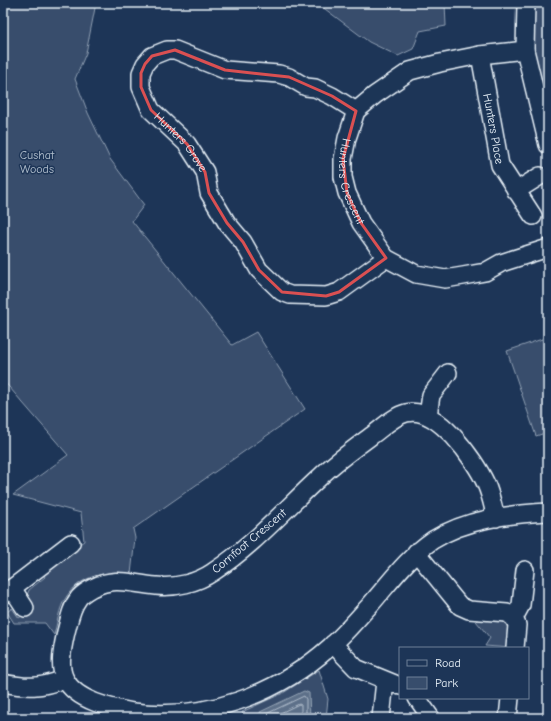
<svg xmlns="http://www.w3.org/2000/svg" width="551" height="721" viewBox="0 0 551 721" font-family="'Comic Neue',sans-serif">
<style>
.green{fill:#374d6c;stroke:#909fb2}
.water{fill:#5d7089;stroke:#95a4b5}
.lines{fill:none;stroke-linecap:round;stroke-linejoin:round}
.shore{stroke:#b0bdcc;stroke-width:1}
.minor-casing{stroke:#e8f1f8;stroke-width:20}
.minor{stroke:#1d3557;stroke-width:17}
.marked{fill:none;stroke:#da5052;stroke-width:3;stroke-linejoin:round}
.labels{text-anchor:middle;dominant-baseline:central;stroke-width:3;stroke-linejoin:round;paint-order:stroke}
.street-label{font-size:12px;fill:#e8f1f8;stroke:#1d3557}
.park-label{font-size:12px;fill:#b3c0ce;stroke:#1d3557}
</style>
<rect width="100%" height="100%" fill="#1d3557"/>
<filter id="ink" filterUnits="userSpaceOnUse"><feTurbulence type="fractalNoise" baseFrequency=".025" numOctaves="2"/><feDisplacementMap in="SourceGraphic" scale="8" xChannelSelector="R" yChannelSelector="G"/><feConvolveMatrix kernelMatrix="1 2 1 2 8 2 1 2 1" color-interpolation-filters="sRGB"/></filter>
<g filter="url(#ink)">
<path class="green" d="M3,3h93l-10,50 -11,26 13,34 22,46 34,46 -12,16 100,124 24,-13 49,77 -172,120 2,9 -4,36c-25,-3 -52,1 -66,25 -6,9 -8,25 -11,36l-9,-12h-31l-7,-11 5,-4 7,10 15,-11 -7,-12 2,-5 16,-13 -4,-6 43,-30 -3,-28 -68,-18 55,-40 -65,-75z
M317,3h128l1,23 -26,5 -7,18 -15,7 -29,-14z
M526,3h22v113l-9,-29z
M548,337v95l-12,4 -29,-85z
M479,618l25,4 8,11 -1,15 -26,-2 5,-8 -14,-17z
M319,670l9,29 -2,19h-82l-2,-6 41,-19z"/>
<path class="water" d="M304,691l5,2 1,25h-49l-1,-6z"/>
<g class="lines">
<path class="shore" d="M265,718l1,-4 38,-18 2,3v19
M270,718l29,-14 2,1v13"/>
<defs>
<g id="minor">
<path d="M526,3l-1,47 23,95"/>
<path id="s1" d="M525,50l-45,5 -40,8 -30,8 -35,24 -19,16 -9,27 -4,21v18l4,16 14,30 25,35 30,16 29,5 18,-3 22,-4 16,-9 47,-15"/>
<path id="s2" d="M480,55l20,110 33,51"/>
<path id="s3" d="M356,111l-24,-15 -17,-8 -9,-1 -17,-10 -10,-3 -54,-4 -50,-20h-8l-15,6 -7,8 -4,9v14l10,23 36,34 18,28 4,21 18,30 16,19 16,28 23,22 8,3 36,1 13,-4 47,-34"/>
<path d="M516,191l24,-15"/>
<path d="M428,416l3,-21 17,-22"/>
<path d="M496,518c-3,-11 -5,-23 -10,-34 -11,-24 -49,-79 -80,-71 -12,3 -25,16 -35,23 -17,13 -36,26 -51,41 -35,32 -67,69 -107,95 -16,11 -38,16 -57,14 -25,-2 -40,-10 -64,2 -5,3 -11,6 -14,11 -7,9 -9,22 -12,33 -3,14 -8,34 -1,47 11,22 46,29 68,33 72,9 143,-17 197,-65 15,-13 28,-29 41,-43 20,-23 37,-47 62,-64 33,-21 77,-26 115,-28"/>
<path d="M416,552l44,54 9,4 38,3 7,5 3,7 -2,23"/>
<path d="M12,588l13,20"/>
<path d="M3,595l68,-52"/>
<path d="M514,618l7,-13 4,-35"/>
<path d="M333,644l23,24 44,18"/>
<path d="M3,683c24,5 38,5 61,-4"/>
<path d="M417,698l14,20"/>
<path d="M381,718l4,-37"/>
<path d="M508,718l2,-20"/>
</g>
</defs>
<use href="#minor" class="minor-casing"/>
<use href="#minor" class="minor"/>
</g>
</g>
<path class="marked" d="M175,50l50,20 64,7 43,19 24,15 -13,48 4,34 14,30 25,35 -47,34 -13,4 -44,-4 -23,-22 -16,-28 -16,-19 -18,-30 -4,-21 -18,-28 -36,-34 -10,-23v-14l4,-9 7,-8z"/>
<g class="labels">
<g class="street-label">
<text stroke="none"><textPath href="#s2" startOffset="75">Hunters Place</textPath></text>
<text stroke="none"><textPath href="#s3" startOffset="322">Hunters Grove</textPath></text>
<text stroke="none"><textPath href="#s1" startOffset="258">Hunters Crescent</textPath></text>
<text transform="translate(249 541) rotate(-40)">Cornfoot Crescent</text>
</g>
<g class="park-label">
<text x="37" y="155">Cushat<tspan x="37" dy="14">Woods</tspan></text>
</g>
</g>
<rect width="551" height="721" fill="none" stroke="#1d3557" stroke-width="16"/>
<rect x="8" y="8" width="535" height="705" fill="none" stroke="#e8f1f8" stroke-width="1.5" filter="url(#ink)"/>
<rect x="399" y="647" width="130" height="52" fill="#1d3557" stroke="#6e8097"/>
<rect x="407" y="660" width="20" height="6" fill="#1d3557" stroke="#6e8097"/>
<text x="435" y="667" font-size="12" fill="#e8f1f8">Road</text>
<rect x="407" y="677" width="20" height="12" fill="#374d6c" stroke="#6e8097"/>
<text x="435" y="687" font-size="12" fill="#e8f1f8">Park</text>
</svg>
